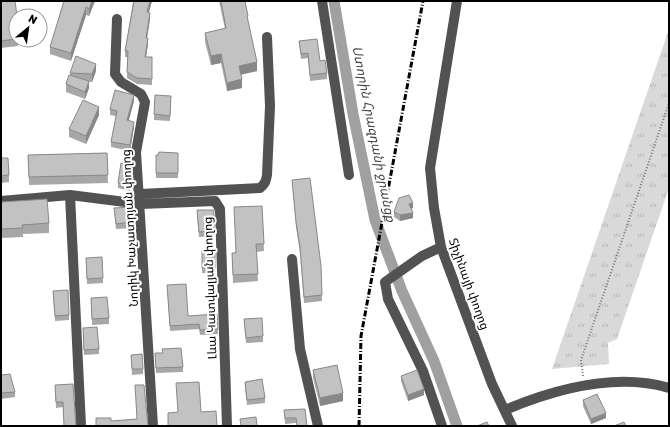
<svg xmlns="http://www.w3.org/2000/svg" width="670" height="427" viewBox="0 0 670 427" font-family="Rubik,'Noto Sans Armenian',sans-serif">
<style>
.park{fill:url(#park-tufts)}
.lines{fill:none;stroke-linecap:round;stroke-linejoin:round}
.canal{stroke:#a0a0a0;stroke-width:11}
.path{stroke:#747474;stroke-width:2;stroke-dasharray:1 2;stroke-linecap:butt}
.minor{stroke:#525252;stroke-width:10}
.rail{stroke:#000;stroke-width:3;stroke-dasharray:6 2 1 2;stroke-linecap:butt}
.wall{fill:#a7a7a7}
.shaded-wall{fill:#888}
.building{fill:#c2c2c2;stroke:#888}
.labels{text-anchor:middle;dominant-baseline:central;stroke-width:4;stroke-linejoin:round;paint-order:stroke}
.street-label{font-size:12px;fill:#000;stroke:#fff}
.water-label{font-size:13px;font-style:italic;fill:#414141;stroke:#fff}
</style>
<defs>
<pattern id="park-tufts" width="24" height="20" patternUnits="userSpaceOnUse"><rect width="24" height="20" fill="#d9d9d9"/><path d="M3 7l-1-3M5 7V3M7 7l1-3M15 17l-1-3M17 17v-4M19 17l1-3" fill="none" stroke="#b8b8b8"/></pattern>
</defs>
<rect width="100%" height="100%" fill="#fff"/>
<path class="park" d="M669,29v159l-52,151 -9,4 1,21 -57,5z"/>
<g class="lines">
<path class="canal" d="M334,1l19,113 22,106 27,71 32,70 23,65"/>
<path class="path" d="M583,376l-2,-16 88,-257"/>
<path class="minor" d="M322,1l27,174
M457,1l-27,167 4,40 7,39 51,137 20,42
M117,19l-2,55 6,8 20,12 4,8 -9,50 17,274
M140,194l120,-6c5,-4 6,-7 7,-13l3,-69 -3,-69
M70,195l11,231
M1,201l69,-6 71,9 74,-3 5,8 7,217
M441,247l-19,9 -37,26 3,17 35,72 19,55
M292,259l8,90 18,77
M505,410c50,-21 110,-38 164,-22"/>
<path class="rail" d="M359,426l2,-90 62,-335"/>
</g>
<path class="wall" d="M1,1l15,15v24h2v6l-17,2z
M64,1h31l-6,15 -3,-1 -15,46 -21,-7v-7z
M115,1h37l-3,11 1,7 -3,19 1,6 -2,13h6v28l-15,-1 -10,-6v-21h-2v-6l8,-49z
M219,1h26l3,22 9,48 -17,4 2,13 -15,3 -6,-28 -10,2 -6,-23v-9l20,-4z
M299,41l21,20 7,12v6l-17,2 -2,-23 -7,1z
M96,71l-4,11h-3v6l-4,11 -19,-7v-8l4,-9v-2z
M134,101l-5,19 5,7 -4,24 -19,-4v-5l5,-26 -6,-1v-6z
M171,101l-1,20 -16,-1v-6z
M99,115l-13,29 -17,-7v-8z
M107,153l1,30 -79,2 -1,-30z
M178,153v25h-22v-23z
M1,158l8,17v7l-8,1z
M131,170l-1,21 -12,-3v-5z
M292,180l30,115v6l-18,2 -4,-50 -4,-26z
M1,202l48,21v10l-26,1v3l-22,1z
M262,206l2,45 -8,1 2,29 -25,2 -1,-30h3z
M114,208l20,14v6l-18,1z
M413,208l-2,1 2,9 -13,3 -6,-4v-5z
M214,210v26l-15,1 -2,-21z
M202,250h13v23h-13z
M86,258l17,20v5l-16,1z
M167,285l21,31 29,-2 1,20 -18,1 -1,-6 -29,2z
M53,291l16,24v5l-14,1z
M91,298l18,20v6l-17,1z
M244,319l19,17v6l-17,1z
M83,333l16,16v5l-15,1z
M155,353h7l21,14v5l-27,1z
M131,355l12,14v5l-11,1z
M313,370l30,31 -23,5 -7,-28z
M1,375l14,17v5l-14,2z
M401,376l23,19 -16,6 -7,-20z
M245,382l20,16v5l-18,2 -2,-18z
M55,385l21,41h-12l-1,-19 -7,1z
M583,400l23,18 -15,6 -8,-18z
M305,409l2,17h-11v-3l-11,1 -1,-14z"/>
<path class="shaded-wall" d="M92,1h3l-6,15v-7z
M150,1h2l-5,17v-6z
M86,7v8l-15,46v-8z
M150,13v6l-4,25v-6z
M148,38v6l-3,19v-6z
M221,54v9l-10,2v-9z
M257,62v9l-18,4v-9z
M96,64v7l-4,11v-8z
M242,79v9l-15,3v-8z
M89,81v7l-4,11v-7z
M134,95v6l-7,25v-6z
M99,107v8l-13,29v-8z
M134,122v5l-4,24v-6z
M413,203v5l-4,1v-5z
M413,213v5l-13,3v-6z
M424,389v6l-16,6v-6z
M343,393v8l-23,5v-8z
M606,413v5l-15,6v-5z"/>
<path class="building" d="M1,1h14l2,15h-1v23l-15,2z
M64,1h28l-3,8 -3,-2 -15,46 -21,-6z
M134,1h16l-3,11 3,1 -4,25h2l-3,19h7v22l-15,-1 -10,-6 1,-21h-3z
M221,1h24l3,15h-1l10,46 -18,4 3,13 -15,4 -6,-29 -10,2 -6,-23 21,-5z
M317,39l3,22 5,-1 2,13 -17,2 -2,-22 -7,1 -2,-13z
M76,56l20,8 -4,10 -22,-1z
M69,75l20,6 -4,11 -19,-8z
M115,90l19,5 -7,25 7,2 -4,23 -19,-3 6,-31 -7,-2z
M155,95l16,1 -1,20 -16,-2z
M83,100l16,7 -13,29 -17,-7z
M159,152l19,1v20h-22v-18h2z
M107,153l1,22 -79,2 -1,-22z
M1,158h7l1,17 -8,1z
M121,163l10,2 -1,20 -12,-2z
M310,178l11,88 1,29 -18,2 -4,-50 -4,-25 -4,-42z
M409,195l4,8 -4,1 4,9 -13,2 -6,-3 5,-14z
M47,199l2,24 -27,2 1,3 -22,1v-27z
M262,206l2,38h-8l2,30 -25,1 -1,-22h4l-2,-46z
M133,207l1,15 -18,2 -2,-16z
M197,210h17v21l-15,1z
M202,250h13v18h-13z
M102,257l1,21 -16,1 -1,-21z
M186,284l2,32 29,-2 1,15 -18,1 -1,-6 -29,2 -3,-41z
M68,290l1,25 -14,1 -2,-25z
M107,297l2,21 -17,1 -1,-21z
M262,318l1,18 -17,2 -2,-19z
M97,327l2,22 -15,1 -1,-22z
M181,348l2,19 -27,1 -1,-15h8l-1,-4z
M142,354l1,15h-11l-1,-14z
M337,365l6,28 -23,5 -7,-28z
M417,370l7,19 -16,6 -7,-19z
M10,374l5,18 -14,1v-18z
M262,379l3,19 -18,2 -2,-18z
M199,382l2,30 15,-1 1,15h-49v-13l10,-1 -2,-29z
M73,384l3,42h-12l-1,-24h-7l-1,-17z
M135,385h9l4,41h-52v-8h15v3l26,-2z
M597,394l9,19 -15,6 -8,-19z
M305,409l2,17h-10l-1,-8h-11l-1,-8z
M256,417l1,9h-16l-1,-7z
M487,422l2,4h-12z
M624,422l2,4h-12z"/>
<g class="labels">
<g class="street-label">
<text transform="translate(130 228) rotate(-93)">Նորիկ Խաչատրյան փողոց</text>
<text transform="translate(469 284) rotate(70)">Տիչինայի փողոց</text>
<text transform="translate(210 288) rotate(-92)">Լևա Կատվալյան փողոց</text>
</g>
<g class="water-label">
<text transform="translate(374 134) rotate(79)">Ստորին Հրազդանի ջրանցք</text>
</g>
</g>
<rect width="670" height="427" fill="none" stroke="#000000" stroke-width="4"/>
<g transform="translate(28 28) rotate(29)"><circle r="19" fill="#ffffff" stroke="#999999"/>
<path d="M0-3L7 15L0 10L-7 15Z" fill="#000000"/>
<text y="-6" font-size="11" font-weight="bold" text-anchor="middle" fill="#000000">N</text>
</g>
</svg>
